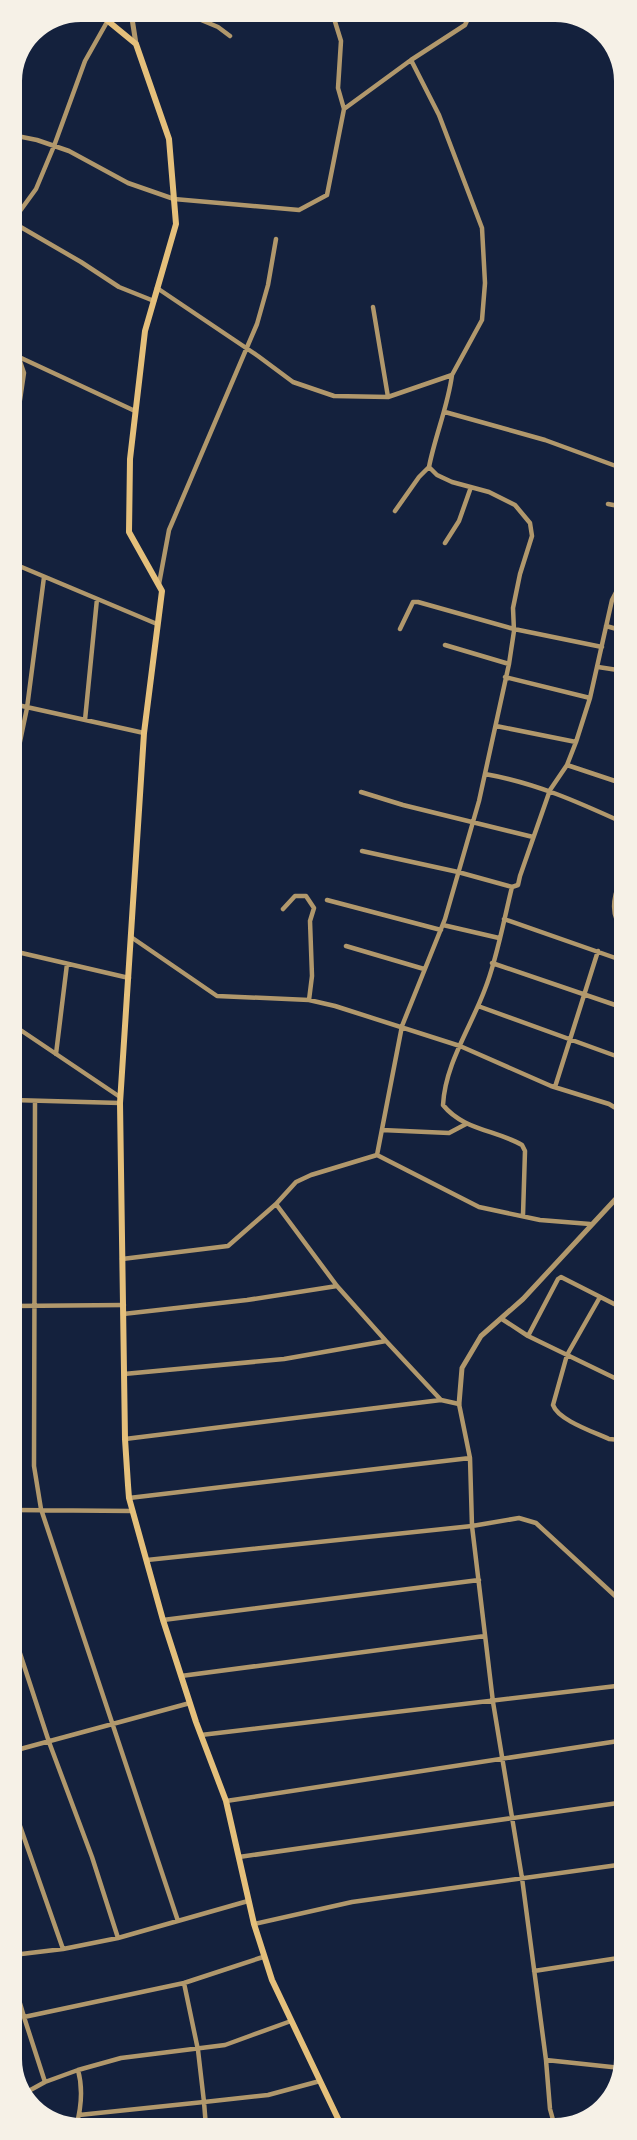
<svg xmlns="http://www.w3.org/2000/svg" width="637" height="2140" viewBox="0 0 637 2140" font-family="Roboto,sans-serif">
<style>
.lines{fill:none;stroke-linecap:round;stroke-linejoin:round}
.minor{stroke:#b1986c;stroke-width:4.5}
.tertiary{stroke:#b1986c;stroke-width:5}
.secondary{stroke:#e5c07b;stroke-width:6}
</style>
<rect width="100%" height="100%" fill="#14213d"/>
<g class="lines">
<path class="minor" d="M182,12l36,15 12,9
M332,12l9,29 -3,47 6,21
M12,135l25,5 32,11 59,32 46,16 125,11 28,-15 17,-86 67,-49 54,-35 6,-13
M12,222l24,-33 18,-43 31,-85 22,-39
M12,222l69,40 38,25 35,14
M12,238l3,-14
M157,288l101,68 35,26 41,14 54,1 64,-22 30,-55 3,-37 -3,-55 -43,-113 -28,-55
M373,307l15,90
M12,338l12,35 -4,27 -8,20
M19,357l116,54
M445,412l100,28 79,29
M608,504l16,3
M395,511l24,-34 10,-10
M445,543l14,-22 12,-34
M12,563l145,61
M159,584l10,-54 88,-206 11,-39 8,-46
M606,626l18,5
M400,629l13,-27h5l96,27 88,18
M445,645l64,19
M598,667l26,4
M505,677l85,21
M13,704l131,29
M85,720l12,-121
M496,726l80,16
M567,765l57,19
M485,774c51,9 93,28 139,49
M13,775l14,-67 17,-131
M361,792l42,13 130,32
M362,851l96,21 54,15 6,-2 2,-9 30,-86 17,-25 9,-23 14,-44 22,-98 12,-23
M624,880l-4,1c-7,17 -10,36 4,49
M512,887c-8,32 -15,72 -27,102 -14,38 -40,75 -42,116 20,25 53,25 79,40l3,6 -2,64
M327,900l114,30
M283,909l12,-13h11l8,12 -4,13 2,55 -3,24
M504,919l120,42
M443,925l56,13
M131,937l86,59 92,4 26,6 125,40 91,40 58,18 15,9
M346,946l78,23
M13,951l116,27
M492,963l132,45
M478,1006l138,50
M13,1025l107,72
M56,1054l11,-90
M555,1087l43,-136
M13,1100l107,3
M35,1101l-1,365 7,43 137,412
M382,1130l67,3 17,-9
M377,1155l102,52 61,13 50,4
M276,1204l20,-22 15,-7 66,-20 25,-129 43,-107 34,-118 30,-137 5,-33 -1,-23 7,-34 12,-38 -2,-13 -15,-18 -26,-13 -37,-10 -15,-7 -8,-8c6,-31 19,-61 23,-92
M122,1259l106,-13 48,-42 61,82 49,55 55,59 18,4 11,54 2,68 21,176 29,176 24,182 4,49 5,18
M600,1297l-33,58 -14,50c5,15 41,27 56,34 8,1 12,1 16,-7
M13,1306l111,-1
M123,1314l124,-14 90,-14
M502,1319l26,17 97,47
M528,1336l30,-57 3,-2 63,32
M124,1374l160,-15 102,-18
M125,1439l316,-39
M129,1498l341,-40
M13,1510l120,1
M147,1560l325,-34 47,-8 17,5 89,82
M163,1620l316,-40
M13,1632l36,110 43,115 26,81
M181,1676l304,-40
M201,1735l424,-50
M13,1751l177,-48
M226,1801l399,-61
M13,1806l50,143
M239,1857l386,-55
M254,1924l98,-22 273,-38
M13,1955l50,-6 55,-11 130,-37
M534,1971l91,-14
M13,1980l11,37 160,-34 79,-26
M24,2017l21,65
M546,2060l75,8
M25,2093l20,-11 33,-12 43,-12 104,-13 66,-24
M79,2115l125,-13 -6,-52 -14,-67
M554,2122l29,-3
M76,2127c5,-18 7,-39 2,-57
M206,2127l-2,-25 64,-7 52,-14"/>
<path class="tertiary" d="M131,12l5,32
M459,1404l3,-36 19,-32 42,-37 101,-109"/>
<path class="secondary" d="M97,12l39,32 33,95 7,85 -31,107 -15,128 -1,73 33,59 -18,142 -24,370 5,336 3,46 1,13 34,122 33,102 30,79 28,123 18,56 70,147"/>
</g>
<path d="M0 0H637V2140H0ZM81 22H555A59 59 0 0 1 614 81V2059A59 59 0 0 1 555 2118H81A59 59 0 0 1 22 2059V81A59 59 0 0 1 81 22Z" fill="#f6f1e7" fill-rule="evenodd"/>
</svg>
